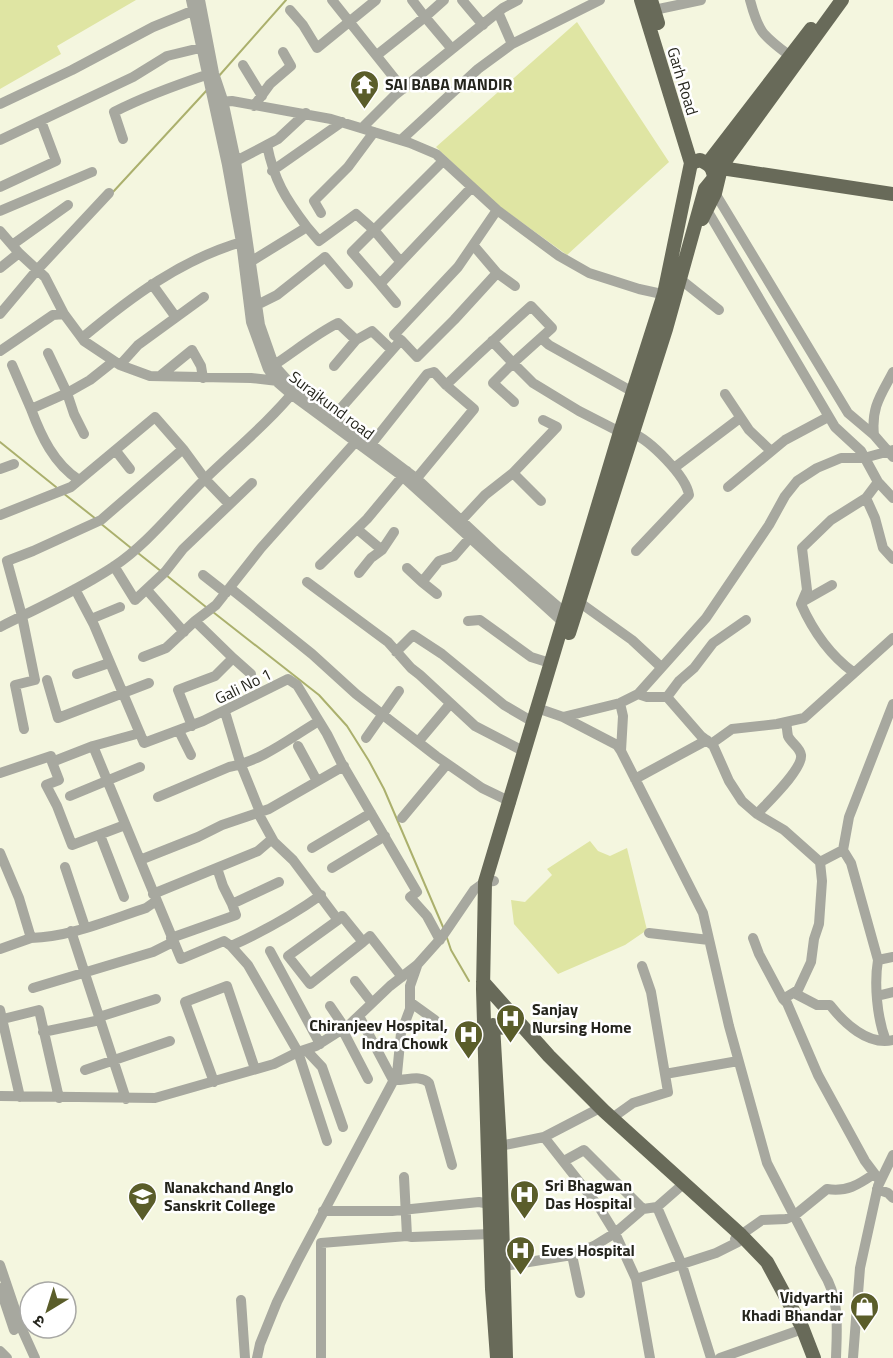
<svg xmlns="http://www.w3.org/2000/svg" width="893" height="1358" viewBox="0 0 893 1358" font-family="'Titillium Web','Noto Sans Devanagari',sans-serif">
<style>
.green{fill:#dfe5a3}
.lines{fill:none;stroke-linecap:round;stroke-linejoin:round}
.stream{stroke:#abb06d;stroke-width:2}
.minor{stroke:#a7a89f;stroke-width:10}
.major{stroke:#686a59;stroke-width:14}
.labels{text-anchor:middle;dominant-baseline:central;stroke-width:5;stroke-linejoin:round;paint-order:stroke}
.street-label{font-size:16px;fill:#25251d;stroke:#fff}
.poi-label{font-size:16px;font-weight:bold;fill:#25251d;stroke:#fff;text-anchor:start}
</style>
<rect width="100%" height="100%" fill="#f4f6df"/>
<path class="green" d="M0,0h136l-79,46 4,8 -61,35z
M577,22l92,140 -102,93 -71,-51 -60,-57z
M590,841l8,10 12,5 17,-8 20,82 -22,15 -67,29 -44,-50 -3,-24 14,2 27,-27 -5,-6z"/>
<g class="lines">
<path class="stream" d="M218,77l68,-77
M113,192l94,-102
M0,442l56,45
M63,493l33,26
M100,523l31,25
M138,553l24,19
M166,575l40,32
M213,612l106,83 28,31 22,35 15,28 59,138
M447,938l4,12 18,31"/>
<path class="minor" d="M191,0l36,165 14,77 10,80 17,47 9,13 15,13 110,81 165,150
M200,0l14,73 9,27 13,61 24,164 14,40 16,18 127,96 80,75 73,63
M332,0l71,89
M412,0l13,17 19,-17
M462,0l21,25
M750,0c9,34 13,35 40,56
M290,10l13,15 14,23 59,-48
M654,10l47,-10
M512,44l88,-44
M377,55l48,-38 27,32
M243,65l19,31
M218,102l14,-1 99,18 79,24 26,11 61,56 62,46 30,17 50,16 32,7
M0,104l72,-34 81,-43 44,-18
M254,106l16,-22 21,-18 -8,-14
M362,128l33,-33 108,-87 15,-8
M123,139l-9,-27c31,-16 65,-28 98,-39
M0,140l133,-63 34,-21 33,-8
M401,140l77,-71 34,-25 -14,-32
M236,161l42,-22 28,-26
M272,171l70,-49
M0,187l56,-26 -15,-40
M715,193l133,220 26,22 19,22
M707,210l128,217 26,24 17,31 15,16
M0,211l92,-39
M321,213l-7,-12 34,-34 26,-35
M307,227l12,14 37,-27 18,16 26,31
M0,231l19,22 26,24 19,37 20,27 36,24 30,11 101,2 27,3
M12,245l56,-40
M250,262l57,-35c-22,-29 -33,-47 -40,-82
M0,268l19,-15
M497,273l18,13
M680,279l39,31
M152,284l23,32
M380,284l-28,-32 91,-91
M396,303l-16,-19 92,-97
M251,308l26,-13 48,-38 23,27
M0,314l37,-44 72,-77
M82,338c49,-41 101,-80 163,-97
M541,338l8,7 84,47
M401,340l16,17 37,-37 43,-47 -23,-27
M0,351l53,-36 11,-1
M48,353l19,40 7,21 10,20
M12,365l19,44
M120,365l18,-20 66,-48
M334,366l22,-26
M271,367c22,-14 43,-32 67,-44l18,17 16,-9 20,19
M160,376l32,-26 9,16 2,12
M725,394l24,36 22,21
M514,402l-21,-19 20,-20 20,20 46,28 41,21
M334,416l67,-76 -7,-5 64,-68 39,-57
M632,433c18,7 54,43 57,62l-53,56
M874,435c-3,-28 7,-40 19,-63
M369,447l58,-73 7,-2 12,13c28,-27 56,-53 85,-79l21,22 -39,35 -21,-22
M116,451l14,18
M674,468l66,-50
M0,469l14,-5
M513,473l28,28
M79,480c-25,-16 -38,-44 -48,-71l36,-16 23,-13 24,-19
M412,484l62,-75 -28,-24
M728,487l57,-47 43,-23
M866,498l9,20 8,30 10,11
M0,515l71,-28 84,-70 28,32
M457,525l28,-30 28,-22 44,-46 -14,-7
M357,529l25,21 12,-18
M320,565l47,-46 40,-48
M114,566l21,34 30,-28 18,-23 69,-66
M407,568l15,14
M359,573l12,-15 11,-8
M203,575l23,18
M307,582l81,60 23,26 9,7 55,51 50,26
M230,588l82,66 44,40 80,62 46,32 29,14
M75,589l19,36 50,118 59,-22 85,-42 9,6 30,49 14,28 76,130 -7,5 17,19 13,24
M147,590l37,42
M437,594l-15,-12 17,-21 15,-5 20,-23
M579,602l53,38 29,27
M802,602l30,-17
M91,619l29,-12
M468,621l12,-1 51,37 19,6
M0,627c38,-19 78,-37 113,-60 35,-23 62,-59 92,-88 31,-30 64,-57 91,-90
M396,652l17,-17 29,19 62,51 29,17
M143,657l23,-9 29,-27
M233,658l-38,-37 21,-16 45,-57 98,-110
M853,672c-23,-17 -40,-41 -52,-68l6,-14 -5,-42 29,-28 35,-22 12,-16
M77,674l32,-11
M47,680l11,38 91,-35
M638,694l9,3h20l34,39 12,9 16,36 13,20 15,13 27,16 36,32 2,19 -3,43 -5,15 -3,23 -13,28 -15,9 4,4 31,72 47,86 15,20
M667,697l12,-16 15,-13 19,-25 33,-23
M620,703l3,13 -2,35
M893,704l-44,113 -6,33 8,13 27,97 15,-3
M537,708l26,9 54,28 4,6 82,162 26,113 38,137 56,109c17,26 14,55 13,86
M225,712l16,53 19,47
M563,717l57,-14 18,-9 68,-76 63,-93 16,-29 12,-15 20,-13 24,-10h23l29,-8
M192,726l-14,-36 37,-14 18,-18 18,16
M24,729l-9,-44 20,-5 -13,-64 -15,-55 26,-10 68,-31 82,-71 22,30 24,25
M179,731l12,24
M366,738l33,-47
M418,742l32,-38
M711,744l21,-15 45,-5 27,-6 89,-80
M93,746l47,114
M298,746l19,35
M0,773l51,-17 1,6
M635,779l72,-39
M70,796l70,-29
M158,797l71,-30c33,-6 61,-29 90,-46
M258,813l16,29 19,18 45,60 4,-4 21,26 7,-6 32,41
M757,814c10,-11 46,-45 44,-59 -1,-8 -10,-12 -13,-19 -1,-4 -1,-10 -2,-14
M402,818l45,-54
M125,825l-53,20 -15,-39 -11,-21 13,-5 -7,-18 41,-16 47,-13
M100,835l24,62
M312,848l59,-35
M0,853l19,45 12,40c39,-1 78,-18 115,-30l10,-7
M820,862l23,-12
M65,867l20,60
M217,868l6,18 9,18 47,-22
M332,868l53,-32
M153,894l105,-43 14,-12
M321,895c-28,20 -59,37 -90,51l-7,-5 -43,18 -41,-99 58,-23 24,-12 47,-16 75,-43
M338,920l-50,36 22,28 53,-42
M71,931l55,168
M649,933l60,7
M171,938l65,-23 -4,-11
M753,938l6,16 24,45
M231,946l17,19 50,87 29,89
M0,949l31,-11
M270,951l50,93
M878,960c-4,24 -1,58 8,81
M355,981l17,22
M33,988l120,-36 20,-10
M794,993l23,12h13c14,18 38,41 63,35
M877,996l16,-4
M410,1002l25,18
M330,1006l15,22
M0,1010l20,87
M359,1016l34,64c12,1 28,-6 36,3l23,82
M99,1017l57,-18
M3,1019l36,-9 20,88
M342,1029l26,50
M43,1032l57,-12
M306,1050l16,17 21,60
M85,1070l85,-29
M665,1074l73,-13
M214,1082l-29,-80 42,-16 28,83
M0,1096l155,2 119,-34 24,-12 18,-6 33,-21 41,-39 27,-21 25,-28 32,-47 11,-8 9,-1
M612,1118l21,-15 35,-11 -17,-100 -9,-26
M544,1137l55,70 16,26 21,46 14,79
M500,1146l44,-9 52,-27
M564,1161l20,-11 59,59
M404,1177l3,59
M877,1189l11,4 5,5
M657,1207l25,58 29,93
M323,1211h69l87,-9 11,2
M735,1239l27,-19 24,-1 9,-4 32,-26c20,3 31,-4 47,-15
M572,1255l8,38
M0,1265l21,62 14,31
M498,1267l74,-12 22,-9 21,-13 28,-24 14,-2 24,-21
M636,1279l80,-26 22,-11
M0,1288l14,42
M241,1300l4,58
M0,1351l7,7
M257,1358l3,-14 17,-42 20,-40 100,-188 4,-41 9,-24v-23l7,-20
M321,1358v-115l86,-7 5,1 79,-3
M720,1358l77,-27
M853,1358l7,-90 18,-82 15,-31"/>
<path class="major" d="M651,0l7,23
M708,163l103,-134
M721,168l172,26
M702,219l13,-26 6,-25 7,-11 114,-157
M569,633l97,-304 39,-140 9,-11c-1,-11 -5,-14 -14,-18l-9,3
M483,982l66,74 55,55 137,124 26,27 35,65 12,31
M493,1025l7,121 6,212
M493,1028l23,-1
M497,1358l-5,-69 -9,-300 2,-107 135,-450 44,-138 27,-131 -50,-163"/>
</g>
<defs>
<symbol id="temple-pin" viewBox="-11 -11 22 30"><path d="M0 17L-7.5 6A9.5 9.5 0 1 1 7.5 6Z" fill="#5a5d2a" stroke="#fff"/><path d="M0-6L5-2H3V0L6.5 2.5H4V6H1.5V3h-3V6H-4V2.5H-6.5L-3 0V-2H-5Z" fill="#fff"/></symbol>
<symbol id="hospital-pin" viewBox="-11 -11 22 30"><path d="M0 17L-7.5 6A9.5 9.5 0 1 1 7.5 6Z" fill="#5a5d2a" stroke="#fff"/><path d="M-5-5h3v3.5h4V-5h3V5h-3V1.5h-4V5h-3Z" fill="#fff"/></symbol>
<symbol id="university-pin" viewBox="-11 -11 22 30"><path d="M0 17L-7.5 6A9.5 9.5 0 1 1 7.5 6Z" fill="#5a5d2a" stroke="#fff"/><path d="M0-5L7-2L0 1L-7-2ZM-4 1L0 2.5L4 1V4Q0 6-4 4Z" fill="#fff"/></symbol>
<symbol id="shop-pin" viewBox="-11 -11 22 30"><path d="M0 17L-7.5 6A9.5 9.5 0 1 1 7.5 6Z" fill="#5a5d2a" stroke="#fff"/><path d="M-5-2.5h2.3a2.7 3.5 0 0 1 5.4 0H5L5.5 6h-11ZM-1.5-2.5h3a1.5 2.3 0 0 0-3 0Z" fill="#fff"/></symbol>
</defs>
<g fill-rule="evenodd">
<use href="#temple-pin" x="348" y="68" width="33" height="45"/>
<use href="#hospital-pin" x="494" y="1002" width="33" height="45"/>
<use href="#hospital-pin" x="452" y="1018" width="33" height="45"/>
<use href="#hospital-pin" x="508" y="1178" width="33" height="45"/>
<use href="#university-pin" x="126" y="1180" width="33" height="45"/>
<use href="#hospital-pin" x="504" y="1234" width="33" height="45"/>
<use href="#shop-pin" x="848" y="1290" width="33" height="45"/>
</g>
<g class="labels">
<g class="street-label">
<text transform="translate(683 81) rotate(73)">Garh Road</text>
<text transform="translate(332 405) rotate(37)">Surajkund road</text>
<text transform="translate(243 686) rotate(-26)">Gali No 1</text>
</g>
<g class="poi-label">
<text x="385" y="84">SAI BABA MANDIR</text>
<text x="532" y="1009">Sanjay<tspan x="532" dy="18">Nursing Home</tspan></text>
<text x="448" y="1025" text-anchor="end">Chiranjeev Hospital,<tspan x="448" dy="18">Indra Chowk</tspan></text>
<text x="545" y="1185">Sri Bhagwan<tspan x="545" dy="18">Das Hospital</tspan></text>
<text x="164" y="1187">Nanakchand Anglo<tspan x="164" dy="18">Sanskrit College</tspan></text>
<text x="541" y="1250">Eves Hospital</text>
<text x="843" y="1297" text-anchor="end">Vidyarthi<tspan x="843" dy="18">Khadi Bhandar</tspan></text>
</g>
</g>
<g transform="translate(48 1310) rotate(218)"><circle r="28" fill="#ffffff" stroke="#a8a8a5" stroke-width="1.5"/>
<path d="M0-4.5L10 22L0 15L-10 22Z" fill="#5a5d2a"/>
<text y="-9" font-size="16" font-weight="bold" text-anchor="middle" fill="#25251d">उ</text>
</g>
</svg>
